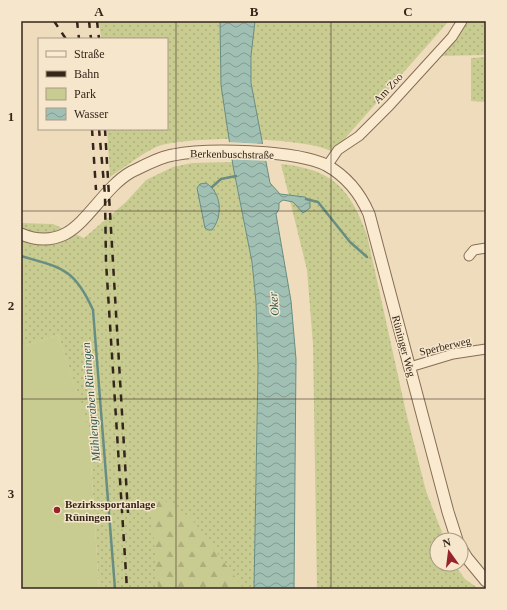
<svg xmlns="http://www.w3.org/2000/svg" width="507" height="610" viewBox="0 0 507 610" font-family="'Times New Roman',serif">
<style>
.green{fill:url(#green-dots)}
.forest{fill:url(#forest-firs)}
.pitch{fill:#c9cc91}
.water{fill:url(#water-waves);stroke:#688d82}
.pier{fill:#efdcbd}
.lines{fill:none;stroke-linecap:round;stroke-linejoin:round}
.stream{stroke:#688d82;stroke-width:2.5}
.minor-casing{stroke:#876d56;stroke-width:11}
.tertiary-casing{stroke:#876d56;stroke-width:13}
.minor{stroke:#f9ead0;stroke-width:9}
.tertiary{stroke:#f9ead0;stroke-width:11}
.rail{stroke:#35261b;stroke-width:2.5;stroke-dasharray:7 7;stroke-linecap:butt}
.grid{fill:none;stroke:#35261b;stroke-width:1;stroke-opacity:0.55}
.poi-dot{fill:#97242c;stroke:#f6e7cc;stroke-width:1.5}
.labels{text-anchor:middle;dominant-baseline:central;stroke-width:3;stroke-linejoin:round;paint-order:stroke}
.street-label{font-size:11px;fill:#35261b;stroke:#f6e7cc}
.poi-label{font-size:11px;font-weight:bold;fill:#35261b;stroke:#f6e7cc;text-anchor:start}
.water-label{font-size:12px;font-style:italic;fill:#2a5650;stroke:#f6e7cc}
.neatline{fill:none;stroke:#35261b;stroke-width:1.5}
.grid-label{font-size:13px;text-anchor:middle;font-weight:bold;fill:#35261b}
</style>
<defs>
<pattern id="green-dots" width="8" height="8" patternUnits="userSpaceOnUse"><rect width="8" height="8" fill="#c9cc91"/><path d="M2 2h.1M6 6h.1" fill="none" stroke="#adaf7c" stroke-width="1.8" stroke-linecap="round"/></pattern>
<pattern id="forest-firs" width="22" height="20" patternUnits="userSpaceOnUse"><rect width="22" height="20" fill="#c9cc91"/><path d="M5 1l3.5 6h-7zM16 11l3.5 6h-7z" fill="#adaf7c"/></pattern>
<pattern id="water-waves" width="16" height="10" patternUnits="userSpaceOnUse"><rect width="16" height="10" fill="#a1c0b4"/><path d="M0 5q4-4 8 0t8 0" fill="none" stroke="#849c92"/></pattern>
</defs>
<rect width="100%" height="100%" fill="#efdcbd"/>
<path class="green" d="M99,21h350l-116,131c-28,-16 -142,-16 -174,-6 -11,3 -38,24 -49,31l-3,-48h60v-90h-66z
M469,21h17v34l-49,1z
M486,57v45l-15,-1v-43z
M232,162l20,100 4,40 2,66 -4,221h-155l-10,-158 -31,-96 -37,12v-124l32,1 31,14 42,-36 20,-22 27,-13 19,-4z
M281,164c51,5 69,24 86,71l39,177 20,79 19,49h-8v24h17l11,15 14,10h-162l-4,-245 -6,-74z"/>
<path class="forest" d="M156,495l35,23 53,71h-86l-6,-76z"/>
<path class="pitch" d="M58,335l31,95 10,159h-78v-242z"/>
<path class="water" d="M220,21h35l-4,35v27l19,100 10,11 25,3 5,4v7l-7,5 -10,-11 -10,-2 -4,3v6l-3,5 15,87 5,58 -2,230h-40l4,-221 -2,-66 -4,-40 -19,-96 -12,-81z
M206,183c16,10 17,33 6,47h-4l-3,-2 -8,-40 3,-4z"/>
<path class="pier" d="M227,142l38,2 3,17 -39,-2z"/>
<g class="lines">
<path class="stream" d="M212,187l9,-8 15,-3
M306,199l12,3 32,40 17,15
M21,256c41,12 53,12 72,54l22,279"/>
<defs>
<path id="minor" d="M327,166l11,-16 21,-14 31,-31 62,-68 10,-16
M469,256l5,-6 12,-2
M410,367l43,-13 33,-5"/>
<path id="tertiary" d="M21,234c14,6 30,7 44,0 23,-12 41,-48 66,-62 13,-6 28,-15 42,-17 33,-7 123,-5 153,10 20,11 34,28 43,49l79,298 9,28
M461,548l6,10 19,23"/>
</defs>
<use href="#minor" class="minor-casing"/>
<use href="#tertiary" class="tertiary-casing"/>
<use href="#minor" class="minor"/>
<use href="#tertiary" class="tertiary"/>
<path class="rail" d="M54,21l12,18
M77,21l2,18
M89,21l2,18
M97,21l2,18
M92,129l4,61
M99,129l6,66 1,67 21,327
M105,129l23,384"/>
</g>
<path class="grid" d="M176,21v568M331,21v568M21,211h465M21,399h465"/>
<circle class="poi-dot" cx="57" cy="510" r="4"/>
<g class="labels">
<g class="street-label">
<text transform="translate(388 88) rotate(-47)">Am Zoo</text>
<text transform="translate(232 154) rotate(1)">Berkenbuschstraße</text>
<text transform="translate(404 346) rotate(75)">Rüninger Weg</text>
<text transform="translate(445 346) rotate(-13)">Sperberweg</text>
</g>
<g class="poi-label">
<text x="65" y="504">Bezirkssportanlage<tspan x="65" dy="13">Rüningen</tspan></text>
</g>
<g class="water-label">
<text transform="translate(274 304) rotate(-95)">Oker</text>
<text transform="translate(91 402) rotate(-95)">Mühlengraben Rüningen</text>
</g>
</g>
<rect width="507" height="610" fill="none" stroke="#f6e7cc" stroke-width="44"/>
<rect x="38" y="38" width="130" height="92" fill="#f6e7cc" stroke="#a99a85"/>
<rect x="46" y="51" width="20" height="6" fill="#f9ead0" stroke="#a99a85"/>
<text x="74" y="58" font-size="12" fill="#35261b">Straße</text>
<rect x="46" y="71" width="20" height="6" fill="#35261b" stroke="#a99a85"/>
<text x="74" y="78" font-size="12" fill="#35261b">Bahn</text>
<rect x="46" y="88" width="20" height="12" fill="#c9cc91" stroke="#a99a85"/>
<text x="74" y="98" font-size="12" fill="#35261b">Park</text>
<rect x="46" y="108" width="20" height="12" fill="url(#water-waves)" stroke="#a99a85"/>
<text x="74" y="118" font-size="12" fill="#35261b">Wasser</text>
<g transform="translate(449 552) rotate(346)"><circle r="19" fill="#f6e7cc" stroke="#a99a85"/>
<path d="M0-3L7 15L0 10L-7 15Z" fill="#97242c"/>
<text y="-6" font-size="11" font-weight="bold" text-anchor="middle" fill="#35261b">N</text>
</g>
<rect x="22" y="22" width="463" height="566" class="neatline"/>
<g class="grid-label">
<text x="99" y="16">A</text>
<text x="254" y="16">B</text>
<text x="408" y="16">C</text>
<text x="11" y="121">1</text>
<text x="11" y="310">2</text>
<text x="11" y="498">3</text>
</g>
</svg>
